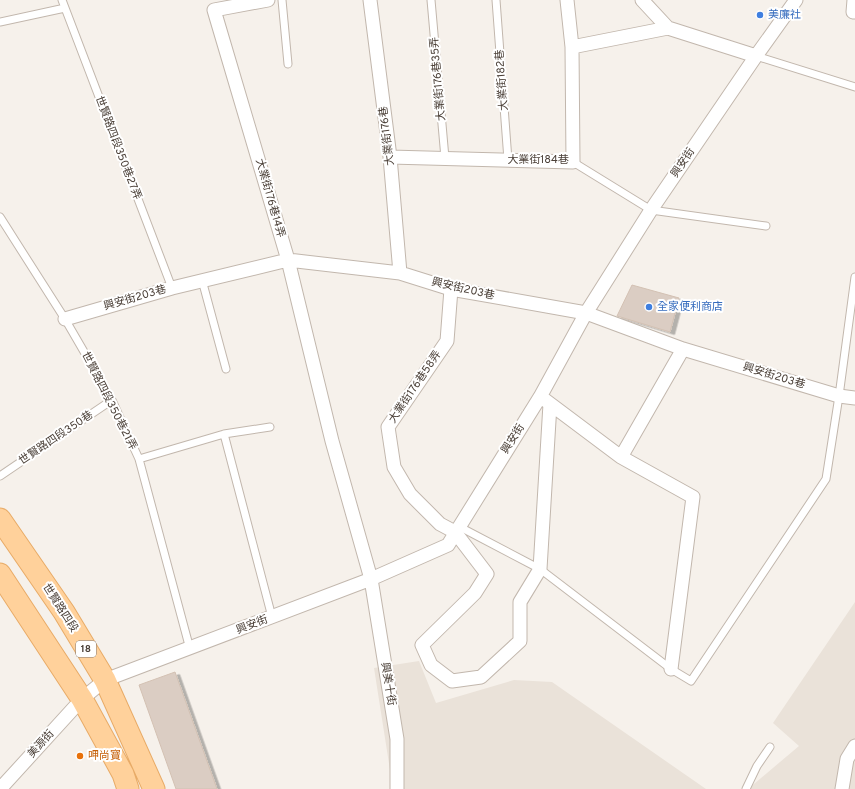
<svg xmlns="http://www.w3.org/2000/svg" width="855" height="789" viewBox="0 0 855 789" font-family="Overpass,'Noto Sans TC',sans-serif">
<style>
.residential{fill:#eae2d9}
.building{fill:#dbcdc3;stroke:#d3c1b3;filter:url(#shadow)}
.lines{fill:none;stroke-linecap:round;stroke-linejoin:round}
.service-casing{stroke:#c2b7ad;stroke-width:9}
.minor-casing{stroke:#c2b7ad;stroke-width:15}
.primary-casing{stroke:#e8ab67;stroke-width:23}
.service{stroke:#fff;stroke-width:7}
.minor{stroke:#fff;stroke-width:13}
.primary{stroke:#ffd19b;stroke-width:21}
.shop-dot{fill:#3f7fe0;stroke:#fff;stroke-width:1.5}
.food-dot{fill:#e8710a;stroke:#fff;stroke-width:1.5}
.labels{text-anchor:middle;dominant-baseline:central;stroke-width:4;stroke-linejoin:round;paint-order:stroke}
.shield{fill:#fff;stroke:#817974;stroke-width:1}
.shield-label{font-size:10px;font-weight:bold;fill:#4b4038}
.shop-label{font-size:11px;fill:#366cbe;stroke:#fff;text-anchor:start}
.street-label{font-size:11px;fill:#4b4038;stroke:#fff}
.food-label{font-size:11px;fill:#c56008;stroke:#fff;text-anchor:start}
</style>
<defs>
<filter id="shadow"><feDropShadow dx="4.5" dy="2.5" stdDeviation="0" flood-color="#0004"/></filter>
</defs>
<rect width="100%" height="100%" fill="#f6f1eb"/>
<path class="residential" d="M855,602v187h-107l51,-43 -26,-23z
M419,661l17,42 78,-23 38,2 154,107h-313l-19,-121z"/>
<path class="building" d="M632,285l47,13 -9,34 -53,-16z
M175,672l42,117h-41l-37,-104z"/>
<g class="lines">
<defs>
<path id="service" d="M62,0l110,288
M282,0l6,64
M431,0l14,158
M496,0l12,160
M0,22l65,-14
M756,56l99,31
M573,162l78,48 115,16
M0,217l65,102 47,81 27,59 51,190
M202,280l24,89
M224,434l48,183
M139,459l85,-25 46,-7
M0,476l112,-76
M458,526l82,43 131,100 20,12 135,-202 13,-83 16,-119
M746,789l11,-23 13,-19"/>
<path id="minor" d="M268,0l-54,10 74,250 44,181 39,138 26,160v50
M370,0l20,157 10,116
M642,0l26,28
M854,0l-1,12h2
M572,47l96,-19 88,28
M390,157l183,5 -1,-115 -5,-47
M451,289l-4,52 -59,86 6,40 16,27 30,30 15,8 32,42 -12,19 -53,52 9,20 21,16 29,-4 39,-36v-39l20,-33 10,-165
M65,319l107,-31 116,-28 112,13 51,16 135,24 97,36 156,47 16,2
M545,400l76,57 72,40 -22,172
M621,457l62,-108
M0,789l82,-90 23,-19 266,-101 77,-34 92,-148 46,-84 65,-103 105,-154 40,-56
M842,789l5,-30 8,-13"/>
<path id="primary" d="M0,519l64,93 41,68 49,109
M0,574l82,125 41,75 5,15"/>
</defs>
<use href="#service" class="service-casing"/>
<use href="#minor" class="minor-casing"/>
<use href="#primary" class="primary-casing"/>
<use href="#service" class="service"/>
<use href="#minor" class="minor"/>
<use href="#primary" class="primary"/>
</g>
<g class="shop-dot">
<circle cx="760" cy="15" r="4"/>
<circle cx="649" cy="307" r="4"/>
</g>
<circle class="food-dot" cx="80" cy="756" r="4"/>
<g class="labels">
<rect class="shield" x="76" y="641" width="20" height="16" rx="3"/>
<g class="shield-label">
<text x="86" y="649">18</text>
</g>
<g class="shop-label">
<text x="768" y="15">美廉社</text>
<text x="657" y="307">全家便利商店</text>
</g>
<g class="street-label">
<text transform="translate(438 79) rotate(-95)">大業街176巷35弄</text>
<text transform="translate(502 80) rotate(-94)">大業街182巷</text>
<text transform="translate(387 136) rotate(-97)">大業街176巷</text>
<text transform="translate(118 148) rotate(69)">世賢路四段350巷27弄</text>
<text x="538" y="160">大業街184巷</text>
<text transform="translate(683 163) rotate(-56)">興安街</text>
<text transform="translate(270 198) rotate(74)">大業街176巷14弄</text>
<text transform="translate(463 289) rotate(13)">興安街203巷</text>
<text transform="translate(135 298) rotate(-16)">興安街203巷</text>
<text transform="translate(774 376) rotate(17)">興安街203巷</text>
<text transform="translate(415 387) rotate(-56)">大業街176巷58弄</text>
<text transform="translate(109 401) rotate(63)">世賢路四段350巷21弄</text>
<text transform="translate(56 438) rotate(-34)">世賢路四段350巷</text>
<text transform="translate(513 439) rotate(-58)">興安街</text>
<text transform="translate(60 608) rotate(57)">世賢路四段</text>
<text transform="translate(252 625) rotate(-21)">興安街</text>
<text transform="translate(388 684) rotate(81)">興美十街</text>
<text transform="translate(41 744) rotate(-48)">美源街</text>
</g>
<g class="food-label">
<text x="88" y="756">呷尚寶</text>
</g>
</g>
</svg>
